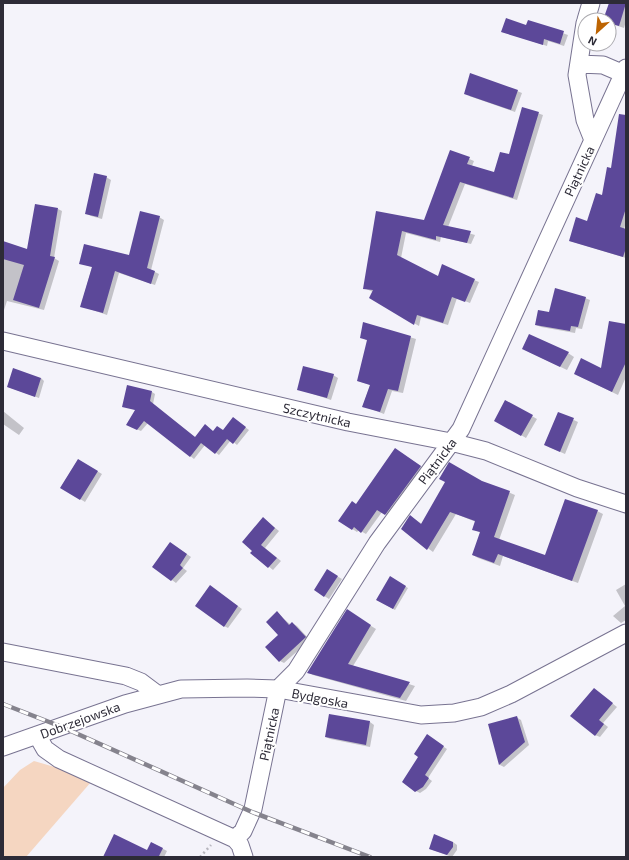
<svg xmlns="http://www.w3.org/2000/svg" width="629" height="860" viewBox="0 0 629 860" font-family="'Exo 2',sans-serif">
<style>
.green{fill:#f5d6c1}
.shadow{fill:#0003}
.building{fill:#5c4899}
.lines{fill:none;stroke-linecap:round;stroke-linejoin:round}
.minor-casing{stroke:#787391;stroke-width:19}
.path{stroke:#b7b6be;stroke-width:2.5;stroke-dasharray:2 3;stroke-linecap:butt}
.minor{stroke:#fff;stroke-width:17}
.rail-casing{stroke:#85838d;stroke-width:4.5}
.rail{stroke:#fff;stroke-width:3;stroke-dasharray:9;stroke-linecap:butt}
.labels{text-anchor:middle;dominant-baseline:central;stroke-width:4;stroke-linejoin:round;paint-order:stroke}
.street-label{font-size:13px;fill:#2d2b37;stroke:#fff}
</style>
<rect width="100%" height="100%" fill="#f4f3fa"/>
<path class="green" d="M34,761l24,7 33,14 -65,75h-23v-69l17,-18z"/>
<path class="shadow" d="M610,3h16v18l-2,7 -15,-5v-3h-5z
M528,21l40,14 -4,11 -16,-5 -1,5 -44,-14 24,-6z
M517,91l5,2 -7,19 -46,-16z
M523,108l20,7 -26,85 -52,-16 -17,43 27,8 -4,9 -30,-7 -1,5 -34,-9 -5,25 37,19 36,3 5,2 -9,21 -13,-5 -9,27 -27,-8 -2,9 -49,-28 3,-6 -9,-4 13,-76 48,10 26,-71 23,10 -2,5 22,7 16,-17z
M626,139v84l-2,6 2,1v28l-56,-17 18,-19 15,-26z
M106,177l5,3 -9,39 -11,-3 -4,-2z
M58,209l4,2 -8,47 5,3 -15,49 -37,-9 -4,12v-71l25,8z
M159,217l5,3 -13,50 8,4 -4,11 -36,-12 -12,42 -26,-9 11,-39 -12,-4 50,-7z
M585,298l5,2 -8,29 -6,-1 -1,5 -34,-6 -5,-2 14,-12z
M364,323l52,16 -13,54 -11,-2 -8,23 -21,-8 7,-21 -12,-4 10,-40 -7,-4z
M626,325v52l-8,18 -37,-18 21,-8z
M529,352l39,1 6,4 -7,13z
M333,375l5,3 -7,22 -33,-11z
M41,378l3,3 -5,17 -31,-11z
M152,392l3,2 -2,10 43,34 27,-7 14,-10 12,9 -12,15 -6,-5 -12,15 -14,-10 -11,14 -46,-36 -7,8 -10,-4 5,-17 -13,-4z
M506,401l31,18 -11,19 -31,-18z
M3,411l21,17 -5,7 -16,-11z
M559,413l19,9 -13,32 -16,-7z
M400,452l25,17 -35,48 -8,-5 -16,22 -7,-4 -2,2 -17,-11 17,-16z
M78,460l24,14 -17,28 -24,-15z
M481,481l34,14 -16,45 46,17 52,-46 6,3 -25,69 -75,-27 -3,10 -22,-8 -5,-3 8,-22 -8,-4 3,-7 -20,-8 -23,38 -31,-23 8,-13 12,8z
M263,518l16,13 -14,17 16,13 -8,9 -21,-17z
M175,546l16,11 -8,11 4,3 -11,12 -4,-3z
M328,571l14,8 -13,20 -14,-9z
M390,578l18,10 -13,22 -18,-10z
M626,584v36l-5,3 -8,-7 12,-10 -9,-16z
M214,589l28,20 -14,19 -4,-2z
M277,613l14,12 1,-2 5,3 13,14 -26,23 -4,-2z
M352,614l24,15 -23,37 62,20 -9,15 -93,-26 -5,-3z
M598,692l19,15 -14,16 5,4 -8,10 -5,-2z
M330,715l40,7 4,3 -4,22 -40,-8 -4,-2z
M516,717l5,3 8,25 -25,22 -4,-2 -11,-40z
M427,736l20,13 -19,29 4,3 -6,8 -6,4 -4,-2 4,-34z
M453,842l4,3v5l-5,7 -22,-8z
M152,843l15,8 -3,6h-60l43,-6z"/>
<path class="building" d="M609,3h17l-7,23 -10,-3v-3h-6z
M506,18l20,7 2,-5 36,11 -4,13 -16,-5 -1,6 -42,-13z
M470,73l48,17 -7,20 -47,-16z
M522,107l17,5 -26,86 -53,-16 -17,43 28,6 -4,12 -31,-7v4l-34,-9 -5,24 41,21 4,-12 33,15 -10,23 -13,-5 -9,26 -26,-8 -3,10 -45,-27 4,-8 -10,-1 13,-78 48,9 26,-70 20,7 -3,7 27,8 6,-20 9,2z
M619,114l7,1v93l-6,19 6,2v19l-3,9 -54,-16 7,-24 11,4 9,-28 6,2 5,-28 4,1z
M94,173l13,3 -9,41 -13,-3z
M35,204l23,4 -8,48 5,1 -16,51 -26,-8 11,-35 -21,-6v-18l24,8z
M140,211l20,5 -13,52 8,3 -4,13 -36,-13 -12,42 -23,-6 12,-40 -13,-3 5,-20 45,11z
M555,288l31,9 -8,30 -7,-1 -1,5 -35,-6 3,-15 11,2z
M609,321l17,3v38l-14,30 -38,-18 7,-16 20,10z
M363,322l48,14 -13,55 -10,-2 -8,23 -18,-5 8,-22 -13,-4 10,-41 -7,-2z
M529,334l40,18 -9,15 -38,-18z
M303,366l31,8 -7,24 -30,-8z
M13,368l28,10 -6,19 -28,-10z
M127,385l25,6 -2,10 45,36 10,-13 8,7 4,-5 6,4 10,-13 13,10 -13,17 -6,-5 -12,15 -14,-11 -11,14 -46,-36 -7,9 -11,-5 9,-15 -13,-3z
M505,400l28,15 -12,21 -27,-15z
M558,412l16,6 -14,34 -16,-7z
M395,448l26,18 -36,49 -8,-5 -16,23 -7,-6 -2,3 -14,-9 14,-20 4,3z
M78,459l20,12 -18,29 -20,-12z
M449,462l33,19 28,10 -16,46 51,18 20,-56 33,11 -26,71 -74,-27 -4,9 -22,-8 8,-23 -8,-2 3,-9 -25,-9 -23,38 -26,-21 9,-14 11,9 24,-42 -6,-3z
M263,517l12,11 -14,17 16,13 -9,10 -18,-15 2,-2 -10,-9z
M170,542l17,12 -7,11 3,3 -12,13 -19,-14z
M327,569l11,7 -14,21 -10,-7z
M390,576l16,10 -13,23 -17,-9z
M210,585l28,21 -14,21 -29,-21z
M347,609l24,16 -23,39 62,18 -10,16 -93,-25z
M277,611l12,14 3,-3 14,15 -27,25 -14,-15 13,-12 -12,-13z
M594,688l19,15 -14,17 5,4 -9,12 -25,-20z
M329,714l41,7 -4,24 -41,-8z
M517,716l8,26 -26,23 -11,-41z
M427,734l17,12 -19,29 4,3 -6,9 -8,5 -13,-10 16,-25 -4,-3z
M114,834l33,16 4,-8 12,6 -4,8 2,1h-58z
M434,834l19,8v5l-6,8 -18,-6z"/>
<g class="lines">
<defs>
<path id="minor" d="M586,20l5,-17
M585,23l-8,52 8,45 8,20
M579,64l24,1 21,9
M3,341l345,81 103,20 35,9 91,37 49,16
M3,652l123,24 15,6 16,12
M37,735l8,14 14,10 176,80 5,6 4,12
M3,747l122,-43 56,-15 66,-1 31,1 143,26 33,-2 27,-6 30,-13 115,-61
M235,839l8,-8 10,-22 25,-120 18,-18 81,-128 84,-114 165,-361"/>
</defs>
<use href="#minor" class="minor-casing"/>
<path class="path" d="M200,857l11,-12"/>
<use href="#minor" class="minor"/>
<defs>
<path id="rail" d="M3,704l59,23 190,85 118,45"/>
</defs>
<use href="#rail" class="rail-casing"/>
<use href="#rail" class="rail"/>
</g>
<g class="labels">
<g class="street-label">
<text transform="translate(579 171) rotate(-65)">Piątnicka</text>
<text transform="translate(317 415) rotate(13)">Szczytnicka</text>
<text transform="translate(437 461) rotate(-53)">Piątnicka</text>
<text transform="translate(320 698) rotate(11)">Bydgoska</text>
<text transform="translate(80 720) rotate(-20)">Dobrzejowska</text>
<text transform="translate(269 734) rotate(-78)">Piątnicka</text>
</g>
</g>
<rect width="629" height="860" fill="none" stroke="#2d2b37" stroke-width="8"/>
<g transform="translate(597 32) rotate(207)"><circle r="19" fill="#ffffff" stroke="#abaaaf"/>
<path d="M0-3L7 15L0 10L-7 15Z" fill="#bd6402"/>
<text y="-6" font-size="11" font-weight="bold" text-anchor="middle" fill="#2d2b37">N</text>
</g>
</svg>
